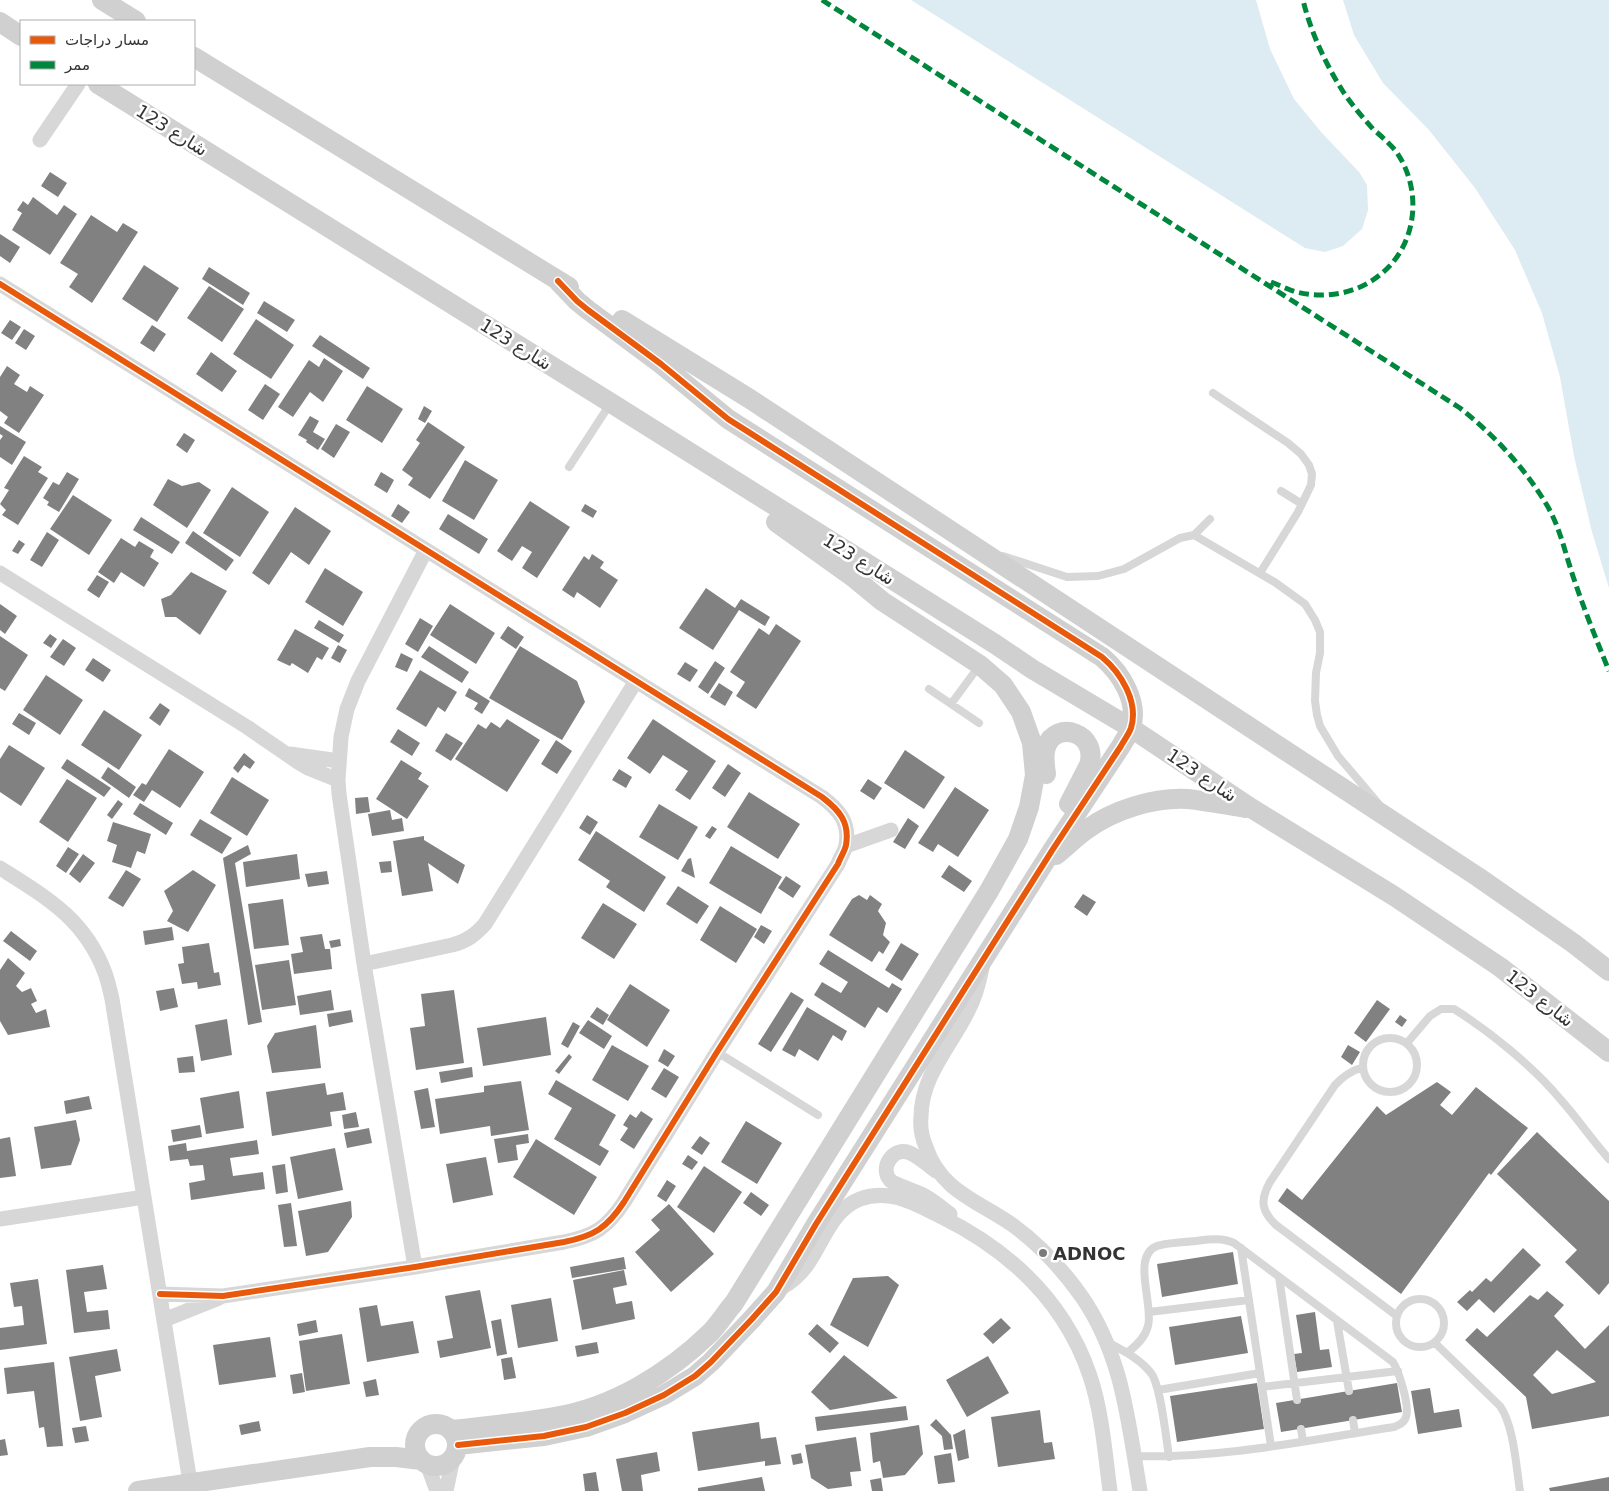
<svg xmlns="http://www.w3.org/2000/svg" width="1609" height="1491" viewBox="0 0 1609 1491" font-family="'DejaVu Sans',Cairo,sans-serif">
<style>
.water{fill:#ddebf3}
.building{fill:#818181;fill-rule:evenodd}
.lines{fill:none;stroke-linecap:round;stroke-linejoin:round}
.lane{stroke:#d7d7d7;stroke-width:8}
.street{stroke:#d7d7d7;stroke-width:15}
.secondary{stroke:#d0d0d0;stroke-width:20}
.quiet{stroke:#00873e;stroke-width:5;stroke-dasharray:10 5;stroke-linecap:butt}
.cycleway-casing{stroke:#fff;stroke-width:9}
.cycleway{stroke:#e8590c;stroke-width:6}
.poi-dot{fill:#7a7a7a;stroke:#fff;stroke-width:2}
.labels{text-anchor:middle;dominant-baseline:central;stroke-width:5;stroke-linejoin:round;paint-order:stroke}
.street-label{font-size:18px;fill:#333;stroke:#fff}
.poi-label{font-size:18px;font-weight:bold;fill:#333;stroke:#fff;text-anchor:start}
</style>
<rect width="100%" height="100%" fill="#fff"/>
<path class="water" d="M911,0h345l14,49 24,50 28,34 37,39 8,13 1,25 -6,19 -19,17 -18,6 -20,-4z
M1343,0h266v588l-17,-56 -18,-76 -14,-79 -18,-64 -27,-63 -40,-62 -46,-58 -46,-47 -29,-48z"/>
<path class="building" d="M50,172l17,11 -9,14 -17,-11z
M33,197l24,18 7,-10 13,9 -27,41 -38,-25 10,-17 -5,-3 6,-9 5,4z
M91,215l26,17 6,-9 15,9 -46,71 -23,-16 9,-13 -18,-11z
M0,234l20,13 -10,16 -10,-7z
M144,265l35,23 -22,34 -35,-23z
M209,267l41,26 -7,12 -41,-26z
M209,286l35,23 -22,33 -35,-24z
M264,301l31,19 -8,12 -30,-19z
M256,319l38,26 -23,34 -38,-25z
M10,320l11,7 -9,13 -11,-7z
M152,325l14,9 -12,18 -14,-9z
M24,329l11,7 -9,14 -11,-7z
M320,335l50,33 -7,11 -51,-33z
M211,352l26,19 -15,21 -26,-18z
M324,358l19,13 -20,31 -13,-10 -17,25 -15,-10 31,-47 10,7z
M7,366l13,9 -6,9 13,8 3,-6 14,9 -25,38 -15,-10 4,-6 -8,-6v-34z
M265,384l15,10 -17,26 -15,-10z
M367,386l36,23 -21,34 -36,-23z
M424,406l8,5 -7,12 -7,-4z
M310,416l9,5 -6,11 12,7 -7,11 -12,-8 1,-2 -9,-5z
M428,422l37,25 -35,52 -22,-14 5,-7 -11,-8 18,-27 -4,-3z
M336,424l14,8 -16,26 -13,-9z
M0,426l26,16 -14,23 -12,-8v-17l3,-4 -3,-2z
M184,433l11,7 -8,13 -11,-8z
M24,456l18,11 -4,5 10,6 -30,47 -16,-10 4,-5 -6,-6 9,-14 -5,-2z
M465,460l33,20 -24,40 -32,-19z
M67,472l12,7 -20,33 -12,-7 2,-3 -6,-4 10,-16 6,3z
M381,472l13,8 -7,13 -13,-8z
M168,479l14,7 17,-4 12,8 -24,38 -34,-23z
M232,487l37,25 -29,45 -37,-24z
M73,495l39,25 -23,35 -39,-26z
M530,501l40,26 -33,51 -15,-10 10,-16 -10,-6 -10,15 -15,-10z
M398,504l12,8 -8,11 -11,-7z
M585,504l12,7 -4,7 -12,-7z
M295,507l36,24 -22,34 -18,-13 -22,33 -17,-12z
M448,514l40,25 -9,15 -40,-25z
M141,517l39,25 -8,12 -39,-24z
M193,531l41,29 -8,11 -41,-28z
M47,532l12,8 -17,27 -12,-7z
M121,538l14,9 4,-6 15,9 -4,7 9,6 -15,24 -23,-15 -7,11 -16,-11z
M19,540l6,4 -7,10 -6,-3z
M592,554l12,8 -4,6 18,12 -18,28 -23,-16 -3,6 -12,-8 22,-34 5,4z
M325,568l38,24 -20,34 -38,-24z
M191,572l36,19 -27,44 -24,-18h-11l-4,-18 10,-4z
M97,575l12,7 -10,16 -12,-8z
M706,588l29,20 6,-9 29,18 -5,9 -26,-16 -26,40 -34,-22z
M0,604l17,12 -12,18 -5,-4z
M450,604l45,29 -19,31 -46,-29z
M420,618l13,8 -15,26 -13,-8z
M319,620l25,15 -5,8 -25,-15z
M776,624l25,17 -45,68 -20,-13 9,-14 -15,-10 29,-44 10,7z
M508,626l16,11 -8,12 -16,-11z
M295,629l34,19 -7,12 -5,-3 -9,16 -16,-10 -2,3 -13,-6z
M50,634l7,5 -6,9 -8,-5z
M0,636l28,19 -23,36 -5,-3z
M63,639l13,9 -12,18 -14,-9z
M338,645l9,5 -7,13 -9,-5z
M429,646l40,26 -7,11 -41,-26z
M520,646l57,35 8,21 -23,38 -73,-42z
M401,653l12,6 -6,13 -12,-5z
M93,658l18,12 -8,12 -18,-12z
M715,661l10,7 -17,26 -10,-7z
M685,662l13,8 -8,12 -13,-8z
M420,670l37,22 -12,20 -7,-5 -12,20 -30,-18z
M46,675l37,25 -23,35 -37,-25z
M719,683l14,9 -8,14 -15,-9z
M469,688l21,13 -8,13 -8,-5 4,-6 -13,-7z
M160,703l10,7 -10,16 -11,-8z
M104,710l38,25 -23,35 -38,-25z
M19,713l17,10 -7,12 -17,-11z
M507,719l33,21 -33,52 -52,-33 23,-35 8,5 5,-7 9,6z
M653,719l63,42 -26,39 -15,-10 13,-19 -25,-16 -13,19 -23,-16z
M398,729l22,14 -8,13 -22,-14z
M446,733l17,10 -12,18 -16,-10z
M556,740l16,11 -15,23 -16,-10z
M9,745l36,23 -24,38 -21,-14v-33z
M169,749l35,23 -24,36 -28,-18 -8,12 -11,-7 9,-12 4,2z
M905,750l40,27 -21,32 -40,-26z
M244,753l11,9 -5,7 -6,-4 -6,8 -5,-5z
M67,759l44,29 -7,9 -43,-29z
M401,760l21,13 -4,6 11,7 -22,33 -31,-20z
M728,764l13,9 -16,24 -13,-9z
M108,767l28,20 -7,11 -28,-20z
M619,769l13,8 -6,11 -14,-8z
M232,777l37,23 -22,36 -37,-23z
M67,779l30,19 -29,44 -29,-20z
M868,779l14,9 -8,12 -14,-9z
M955,787l34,23 -31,47 -20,-13 -5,8 -15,-9z
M749,792l51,32 -22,35 -51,-32z
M368,797l2,15 -14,2 -1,-16z
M118,800l5,4 -11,15 -5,-4z
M140,803l33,20 -7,12 -33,-21z
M659,804l39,23 -20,33 -39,-23z
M390,810l2,10 10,-2 2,13 -32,5 -4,-22z
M587,815l11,7 -8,13 -11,-7z
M908,818l11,8 -14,23 -12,-7z
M200,819l32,19 -10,16 -32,-19z
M113,822l38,12 -6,20 -8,-3 -6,17 -19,-6 5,-17 -10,-4z
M712,826l5,3 -7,10 -5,-3z
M596,831l70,46 -22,35 -38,-25 4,-6 -32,-21z
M424,836v4l41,25 -7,19 -30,-21 5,28 -31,5 -9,-55z
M248,845l3,9 -16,9 27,159 -14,3 -25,-167z
M731,846l51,31 -21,37 -52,-31z
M68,847l11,7 -13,19 -10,-7z
M83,854l12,9 -15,20 -11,-9z
M297,854l3,25 -54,8 -3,-25z
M691,858l4,20 -14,-7 7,-12z
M391,861l1,11 -11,1 -2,-11z
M949,865l23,16 -8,11 -23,-15z
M126,870l15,9 -18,28 -15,-9z
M193,870l23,15 -28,47 -21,-11 6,-10 -9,-20z
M327,871l2,13 -21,3 -3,-13z
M786,876l15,10 -8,12 -15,-10z
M678,886l31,20 -12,18 -31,-20z
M1083,894l13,8 -9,14 -13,-9z
M859,895l8,5 3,-5 12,9 -4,7 8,12 -3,12 7,7 -7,12 -4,-3 -7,11 -43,-27 23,-36z
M283,899l6,46 -35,4 -6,-45z
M603,903l34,21 -23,35 -33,-21z
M720,906l37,23 -21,34 -36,-23z
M761,925l11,6 -8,13 -10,-7z
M172,927l2,13 -29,5 -2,-14z
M11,931l26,20 -7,10 -27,-20z
M322,934l3,15h5l2,20 -38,5 -3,-20 12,-2 -3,-15z
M340,939l1,7 -10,2 -2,-7z
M209,943l5,30 5,-1 2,13 -23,4 -1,-7 -15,2 -4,-20 6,-1 -2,-16z
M901,943l18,11 -17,27 -17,-11z
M828,950l61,38 3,-5 10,6 -15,24 -9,-6 -13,21 -51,-33 8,-13 19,11 7,-11 -29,-18z
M8,958l17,15 -9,13 6,6 9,-4 6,13 -6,3 5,9 10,-4 4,18 -42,8 -8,-14v-51z
M289,960l7,45 -34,5 -7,-45z
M630,984l40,26 -23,37 -40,-27z
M174,988l4,19 -18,4 -4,-20z
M331,990l3,20 -34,5 -3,-19z
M454,990l10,73 -48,7 -6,-42 15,-2 -4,-32z
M791,992l13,8 -33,52 -13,-8z
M1377,1000l13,9 -24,33 -12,-9z
M597,1007l12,8 -6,10 -13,-8z
M807,1007l40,24 -5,10 -9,-6 -15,26 -19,-12 -4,8 -13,-7z
M351,1010l2,12 -24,5 -2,-13z
M1400,1015l7,5 -5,7 -7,-5z
M546,1017l5,38 -68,11 -6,-38z
M227,1019l5,36 -31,6 -6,-36z
M588,1020l24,16 -8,13 -25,-16z
M573,1022l7,4 -12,22 -7,-4z
M316,1025l5,43 -49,5 -5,-27 8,-13z
M612,1045l37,21 -21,35 -36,-21z
M1348,1045l12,7 -8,13 -11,-8z
M664,1049l11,7 -7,11 -10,-6z
M569,1054l3,3 -13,17 -4,-3z
M193,1056l2,16 -16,1 -2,-15z
M472,1067l1,10 -32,6 -2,-11z
M664,1068l15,9 -13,21 -15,-9z
M556,1080l60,35 -17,30 10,6 -9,15 -46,-27 18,-31 -24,-14z
M521,1081l8,49 -38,6 -1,-10 -50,8 -5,-35 49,-7v-6z
M1437,1082l14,10 -11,13 12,10 24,-28 52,41 -37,47 -2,-2 -88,121 -123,-93 9,-13 15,12 75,-94 9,9z
M325,1083l2,12 16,-3 3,18 -16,2 2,14 -60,10 -6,-44z
M428,1088l7,39 -14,2 -7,-38z
M239,1091l5,37 -38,6 -6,-36z
M89,1096l3,13 -26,5 -2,-13z
M641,1111l12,8 -19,30 -14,-9 8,-12 -5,-3 7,-11 6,4z
M356,1112l3,15 -15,2 -2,-14z
M76,1120l4,20 -9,25 -30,4 -7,-42z
M746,1121l36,22 -25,41 -36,-22z
M200,1125l2,12 -29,5 -2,-12z
M369,1128l3,15 -25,5 -3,-15z
M1537,1132l72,69v82l-10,12 -34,-33 12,-12 -80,-76z
M528,1134l1,9 -13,2 2,15 -20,3 -4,-24z
M700,1136l10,7 -8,12 -11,-7z
M10,1137l6,39 -16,2v-39z
M536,1139l61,38 -23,38 -61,-38z
M257,1140l2,14 -29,4 3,18 30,-4 2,17 -74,11 -2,-17 16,-3 -2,-15 -13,1 -2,-7 -18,2 -2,-15 18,-3 1,8z
M335,1148l8,42 -45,9 -8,-42z
M688,1155l10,7 -6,8 -10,-6z
M486,1157l7,38 -40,8 -7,-39z
M285,1164l3,28 -12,2 -4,-28z
M704,1166l38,26 -28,41 -37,-26z
M667,1180l9,6 -10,16 -9,-6z
M751,1192l18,13 -8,11 -18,-13z
M351,1201l1,16 -24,35 -22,4 -8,-45z
M291,1203l6,43 -13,1 -6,-42z
M669,1204l45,50 -43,38 -36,-40 25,-22 -9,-10z
M1523,1248l18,17 -47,48 -15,-14 -12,12 -10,-9 13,-12 2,2 14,-14 5,4z
M1233,1252l5,32 -76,13 -5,-33z
M624,1257l2,12 -54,9 -2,-11z
M103,1265l4,24 -23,3 3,20 21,-2 2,19 -36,4 -8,-63z
M624,1270l3,15 -14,3 3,16 16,-3 3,18 -53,11 -9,-50z
M888,1276l11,9 -31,62 -38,-22 23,-47z
M38,1279l9,65 -47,6v-22l24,-3 -2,-19 -8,1 -4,-24z
M480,1290l11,58 -51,10 -3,-17 16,-3 -8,-42z
M1547,1291l17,14 -10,11 31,33 24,-24v91l-77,13 -6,-32 -61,-57 12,-12 10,9 43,-42 8,5zM1557,1350l39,32 -44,12 -19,-19z
M551,1298l7,43 -40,7 -7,-43z
M377,1305l4,21 32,-5 6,32 -52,9 -8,-54z
M1315,1312l5,38 9,-1 3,18 -35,5 -3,-18 8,-1 -6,-38z
M1241,1316l7,37 -73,12 -6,-38z
M1001,1318l10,10 -18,16 -10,-10z
M501,1319l6,35 -10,2 -6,-35z
M316,1320l2,12 -19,4 -2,-12z
M817,1324l22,19 -9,10 -22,-19z
M342,1334l8,50 -44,7 -7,-50z
M270,1337l6,40 -57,8 -6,-40z
M597,1342l2,11 -22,4 -2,-11z
M117,1349l4,22 -26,5 7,41 -22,4 -11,-64z
M844,1355l54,43 -68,12 -19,-18z
M988,1356l21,37 -42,24 -21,-37z
M512,1357l4,21 -12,2 -3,-21z
M54,1362l9,84 -16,1 -3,-20 -5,1 -5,-37 -27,3 -3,-26z
M302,1373l3,19 -12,2 -3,-19z
M376,1379l3,16 -13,2 -3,-15z
M1257,1383l7,46 -87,13 -7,-46z
M1397,1383l5,29 -121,20 -5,-29z
M1430,1388l4,25 25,-4 3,18 -44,7 -7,-43z
M906,1406l2,14 -91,11 -2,-14z
M1040,1410l4,33 8,-1 3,17 -57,8 -7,-50z
M936,1419l15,16 2,14 -9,1 -2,-14 -12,-11z
M259,1421l2,10 -20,4 -2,-10z
M759,1422l2,17 15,-2 5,27 -16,2v-5l-67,10 -6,-39z
M919,1425l4,29 -18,21 -22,3 -3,-17 -7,2 -3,-30z
M86,1426l3,15 -14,2 -3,-15z
M965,1429l4,29 -11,3 -5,-26z
M856,1437l5,34 -11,1 2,14 -24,3 -17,-11 -6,-33z
M5,1439l3,16 -8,1v-16z
M657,1452l3,19 -19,4 2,16h-21l-6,-32z
M801,1453l2,10 -10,2 -2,-10z
M951,1453l4,29 -17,2 -4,-28z
M596,1472l3,19h-14l-2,-17z
M762,1477l3,14h-67v-3z
M1609,1477v14h-59l-1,-3z
M881,1478l2,13h-11l-2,-11z"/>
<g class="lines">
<path class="lane" d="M1213,393l75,50 13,11 8,11 3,9 -1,11 -13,27 -38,61
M569,467l41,-63
M1281,491l21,13
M1194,535l16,-16
M1003,556l64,21 31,-1 26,-7 56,-31 14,-3 82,48 29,21 10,16 5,12v21l-4,20 -1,28 2,14 3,11 18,30 40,47
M929,689l50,34
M951,704l28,-38
M1363 1065a27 27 0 1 1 54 0a27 27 0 1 1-54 0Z
M1407,1043l23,-27 11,-7h13c35,22 80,58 107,91 17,19 31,40 48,59
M717,1052l101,63
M1363,1067c-12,4 -20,9 -28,18l-65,97c-10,18 -9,29 6,43l121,91
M1241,1248l30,198
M1279,1277l18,123
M1396 1323a24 24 0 1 1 48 0a24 24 0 1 1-48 0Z
M1149,1312l100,-12
M1337,1321l12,70
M1109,1343c15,8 31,16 42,30 10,13 15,65 18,84
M1435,1343l65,63c14,20 16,60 20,85
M1127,1353c9,-7 18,-15 21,-27 6,-21 -17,-70 9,-80 8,-3 19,-3 27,-4 18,-1 34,-6 50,1l159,119c6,10 17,44 13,55 -2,6 -7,8 -12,10 -86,13 -173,32 -260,29
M1262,1387l136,-16
M1158,1390l102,-17
M1353,1420l2,13
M1301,1429l2,12"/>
<path class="street" d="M40,140l38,-56
M0,284l822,513c17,13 28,25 24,48 -1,6 -6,13 -8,19l-121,188 -93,150c-17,26 -30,34 -60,40l-149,25 -192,29 -63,-2
M0,573l247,154 51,35 10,6 30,12
M290,754l49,7
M846,846l45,-16
M0,868c46,29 85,51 105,105 3,8 5,17 7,26l78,483
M364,964l88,-19c15,-4 23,-10 33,-21l151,-243
M982,968c-3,15 -7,30 -14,43 -17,35 -47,65 -47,106 -1,10 1,21 5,30 15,45 53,54 88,79 26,19 49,44 68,71 41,60 46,124 58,194
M936,1171c-8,-6 -17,-14 -26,-18 -16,-7 -31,14 -20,27 4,5 27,11 35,16 9,5 17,12 25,18
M0,1219l144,-22
M415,1267l-51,-303 -25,-170 -1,-14 3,-43 6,-28 11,-28 68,-131
M781,1288c11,-6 21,-15 28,-26 15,-22 23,-52 51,-63 30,-11 55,5 82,18 68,34 123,85 148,159 12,36 15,77 20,115
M164,1320l55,-22
M427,1464l10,27
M446,1491l7,-33"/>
<path class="secondary" d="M102,0l34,21
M0,22l21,14
M194,57l375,230
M98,84l513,319 384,241 37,25 99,59 120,80 143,88 106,71 109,85
M622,320l128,79 728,478 95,66 36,28
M1046,774c-1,-8 -3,-19 0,-27 10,-28 53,-14 43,18l-20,39
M1056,855c10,-8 19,-17 30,-25 27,-20 68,-33 102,-31 19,2 39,6 58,9
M415 1445a21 21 0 1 1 42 0a21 21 0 1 1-42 0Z
M452,1430c34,-4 68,-7 102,-13 58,-9 115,-44 156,-84 9,-9 16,-21 24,-30l255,-412 29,-52 11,-32 6,-32 -3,-32 -11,-31 -18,-27 -23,-20 -98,-64 -29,-24 -77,-55
M458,1445l86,-9 42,-9 39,-14 39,-18 31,-19 16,-14 41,-43 24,-27 40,-68 237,-375 68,-103c3,-6 8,-12 10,-18 8,-26 -10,-55 -29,-71l-374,-238 -67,-55 -73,-54 -11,-9 -19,-20
M138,1491l232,-34h26l25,3"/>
<path class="quiet" d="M822,0l638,408c35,28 65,60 88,99 13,23 18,50 27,75 10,30 22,59 34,89
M1271,282c8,3 16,7 25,10 30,7 61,2 85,-18 37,-30 42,-86 14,-124 -7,-8 -14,-14 -22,-21 -10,-11 -20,-23 -29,-36 -18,-28 -33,-60 -41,-93"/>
<defs>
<path id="cycleway" d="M0,284l822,513c17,13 28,25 24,48 -1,6 -6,13 -8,19l-121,188 -93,150c-17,26 -30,34 -60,40l-149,25 -192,29 -63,-2
M458,1445l86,-9 42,-9 39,-14 39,-18 31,-19 16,-14 41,-43 24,-27 40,-68 237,-375 68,-103c3,-6 8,-12 10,-18 8,-26 -10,-55 -29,-71l-374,-238 -67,-55 -73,-54 -11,-9 -19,-20"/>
</defs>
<use href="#cycleway" class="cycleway-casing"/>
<use href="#cycleway" class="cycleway"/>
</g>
<circle class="poi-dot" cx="1043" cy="1253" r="5"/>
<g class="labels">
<g class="street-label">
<text transform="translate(172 130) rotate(32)">شارع 123</text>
<text transform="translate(516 344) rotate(32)">شارع 123</text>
<text transform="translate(859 559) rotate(32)">شارع 123</text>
<text transform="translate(1202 775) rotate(34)">شارع 123</text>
<text transform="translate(1540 998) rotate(38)">شارع 123</text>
</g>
<g class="poi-label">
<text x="1053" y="1253">ADNOC</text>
</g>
</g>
<rect x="20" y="20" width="175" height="65" fill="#ffffff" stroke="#adadad"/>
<rect x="30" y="36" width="25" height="8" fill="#e8590c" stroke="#adadad"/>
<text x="65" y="45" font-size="15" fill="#333333">مسار دراجات</text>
<rect x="30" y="61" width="25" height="8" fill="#00873e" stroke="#adadad"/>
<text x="65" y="70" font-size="15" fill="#333333">ممر</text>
</svg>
